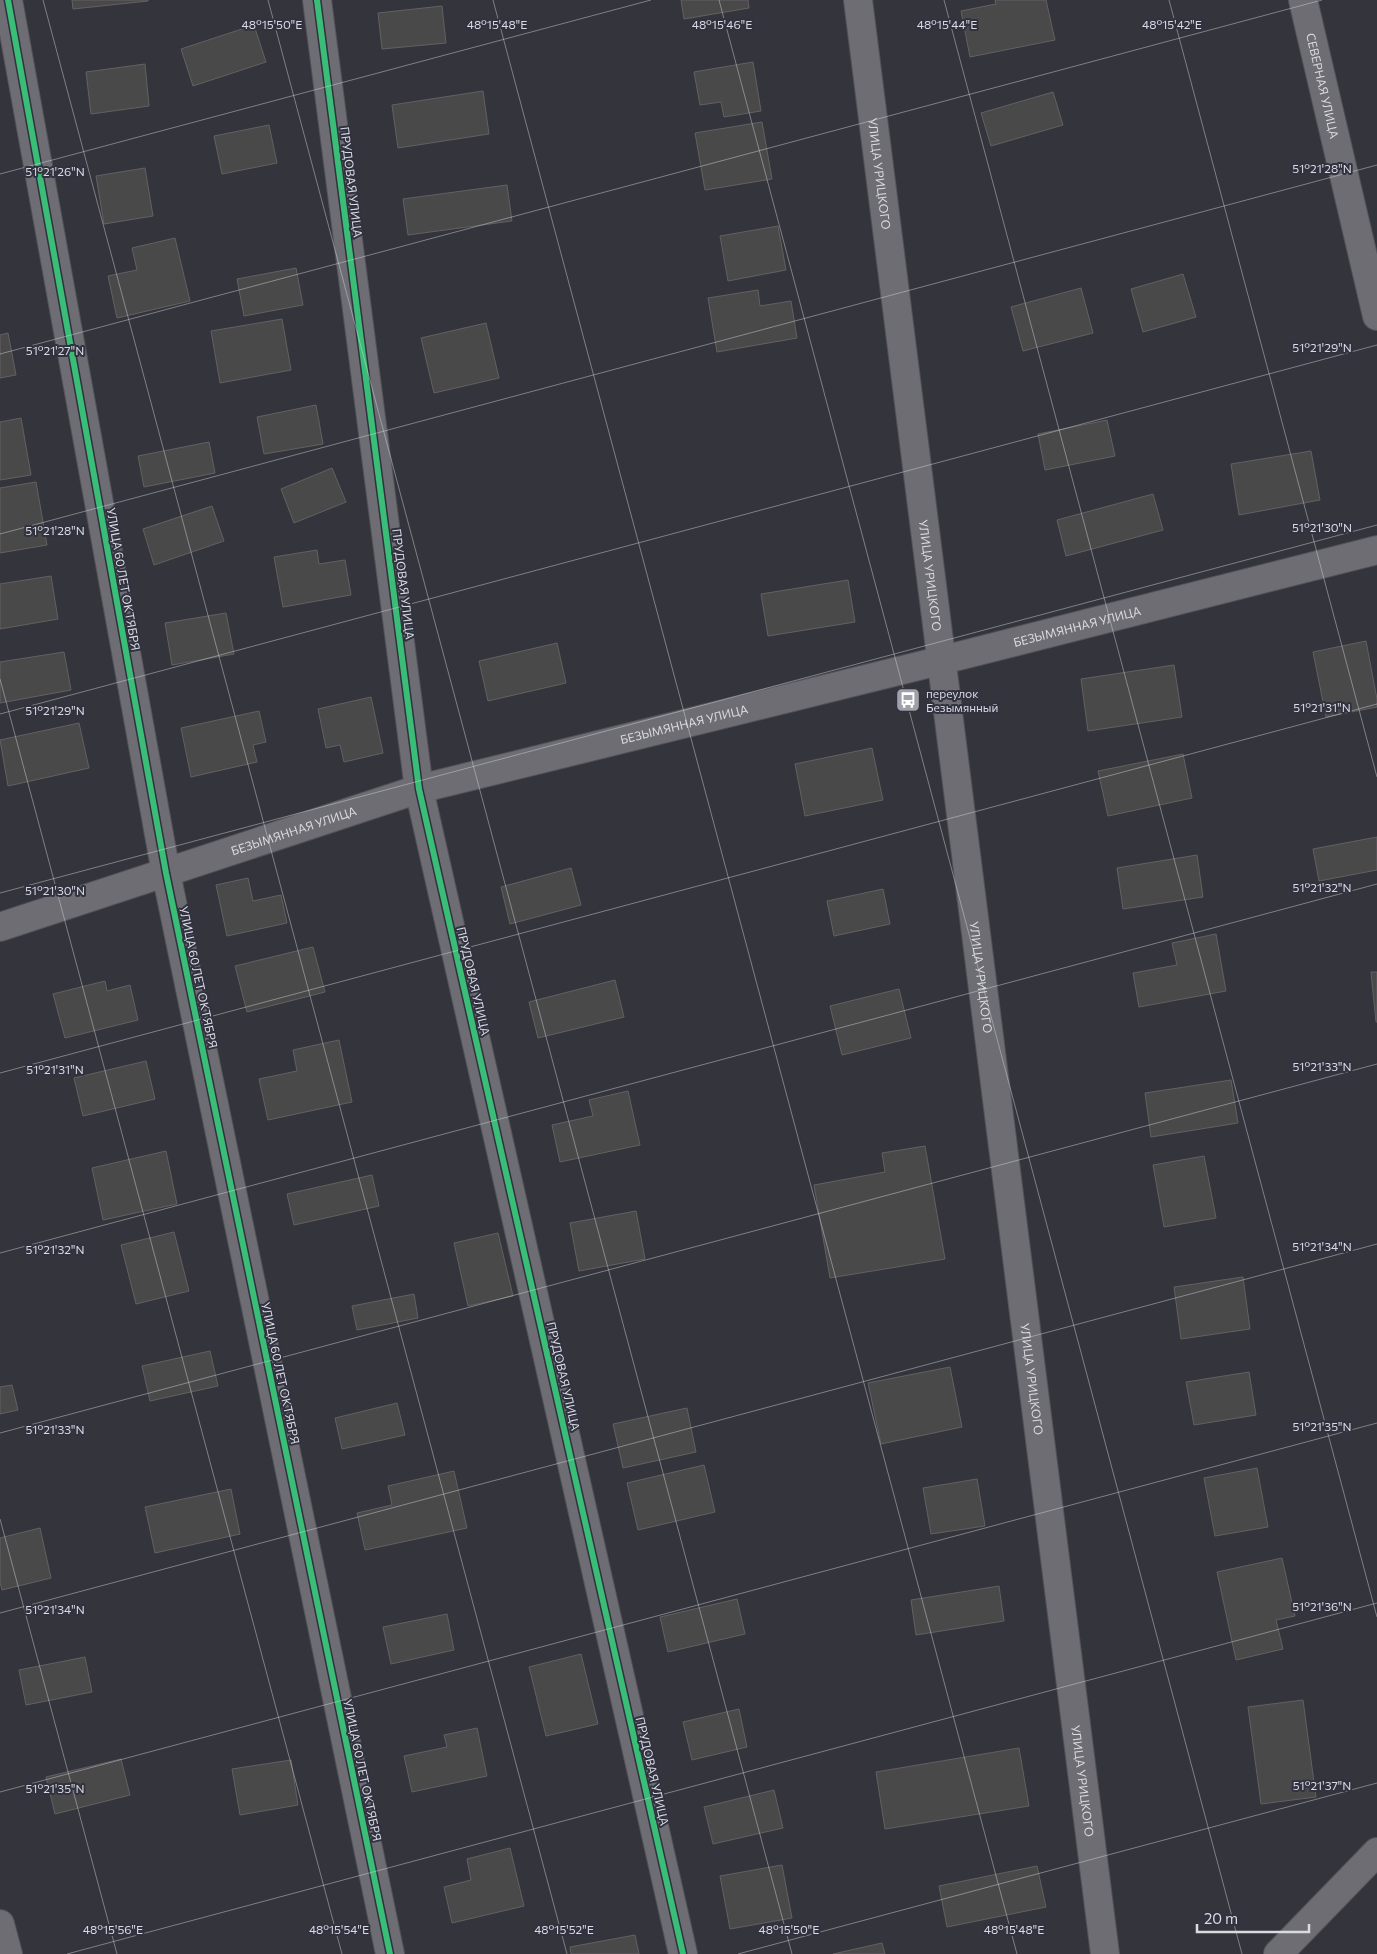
<svg xmlns="http://www.w3.org/2000/svg" width="1377" height="1954" viewBox="0 0 1377 1954" font-family="Commissioner,sans-serif">
<style>
.building{fill:#4a494a;stroke:#636062}
.lines{fill:none;stroke-linecap:round;stroke-linejoin:round}
.street-casing{stroke:#525359;stroke-width:30}
.secondary-casing{stroke:#525359;stroke-width:30}
.street{stroke:#6d6d73;stroke-width:28}
.secondary{stroke:#6d6d73;stroke-width:28}
.cycleway-casing{stroke:#31323f;stroke-width:9}
.cycleway{stroke:#3abd76;stroke-width:6}
.ticks{fill:none;stroke:#d9dae2;stroke-width:1;stroke-opacity:0.45}
.labels{text-anchor:middle;dominant-baseline:central;stroke-width:4;stroke-linejoin:round;paint-order:stroke}
.street-label{font-size:12px;fill:#d9dae2;stroke:#31323f}
.poi-label{font-size:12px;fill:#d9dae2;stroke:#31323f;text-anchor:start}
.ticks-label{font-size:12px;text-anchor:middle;fill:#d9dae2;stroke:#31323f;stroke-width:4;stroke-linejoin:round;paint-order:stroke}
</style>
<rect width="100%" height="100%" fill="#34353c"/>
<path class="building" d="M72,0h76v1l-75,8z
M681,0h67l1,8 -65,11z
M995,0h51l9,40 -85,17 -9,-46 35,-7z
M442,6l4,37 -64,6 -4,-36z
M254,25l12,37 -73,24 -12,-37z
M753,62l8,49 -37,6 -3,-15 -21,3 -6,-33z
M145,64l4,42 -58,8 -5,-42z
M483,91l6,43 -91,14 -6,-43z
M1053,92l10,33 -72,21 -10,-33z
M762,122l10,57 -67,11 -10,-57z
M269,125l8,38 -55,11 -8,-38z
M145,168l8,48 -49,8 -8,-48z
M507,185l5,36 -104,14 -5,-36z
M778,226l8,44 -58,11 -8,-45z
M175,238l15,63 -73,17 -9,-42 29,-6 -5,-22z
M296,268l7,37 -59,11 -7,-37z
M1183,274l13,43 -53,15 -12,-43z
M1081,288l12,45 -70,18 -12,-44z
M758,290l2,16 31,-5 6,37 -80,14 -9,-54z
M282,319l9,51 -71,13 -9,-52z
M486,323l13,55 -65,15 -13,-55z
M8,333l8,42 -16,3v-43z
M316,405l7,39 -59,10 -7,-37z
M21,418l10,57 -31,5v-58z
M1107,420l8,36 -70,14 -7,-36z
M209,442l6,31 -71,14 -6,-31z
M1311,451l9,49 -81,15 -8,-51z
M332,468l14,34 -52,21 -13,-34z
M36,482l11,63 -47,8v-65z
M1153,494l10,36 -97,26 -9,-36z
M212,506l12,35 -70,24 -11,-36z
M317,550l2,14 26,-4 6,35 -68,12 -9,-50z
M51,576l7,43 -58,10v-45z
M848,580l7,42 -87,14 -7,-42z
M226,613l8,41 -62,11 -7,-42z
M1366,641l11,58v8l-51,10 -13,-65z
M557,643l9,40 -78,18 -9,-40z
M64,652l7,38 -71,13v-41z
M1174,665l8,52 -94,14 -7,-52z
M371,697l12,56 -39,9 -4,-17 -14,3 -8,-39z
M259,711l7,31 -13,3 4,17 -66,15 -10,-49z
M79,723l10,45 -81,18 -8,-46z
M872,748l11,52 -78,16 -10,-52z
M1183,754l9,44 -84,18 -10,-45z
M1377,837v33l-58,11 -6,-32z
M1197,855l6,42 -80,12 -6,-41z
M571,868l10,37 -71,19 -9,-37z
M248,878l5,23 28,-6 6,28 -60,13 -11,-51z
M883,889l7,35 -56,12 -7,-35z
M1216,934l10,57 -87,16 -6,-34 44,-8 -5,-22z
M313,947l12,45 -78,20 -12,-46z
M1371,972h6v50h-1z
M615,980l9,37 -86,21 -9,-36z
M105,981l2,10 23,-6 8,35 -73,18 -12,-44z
M899,989l12,49 -69,17 -12,-49z
M339,1040l13,62 -84,18 -9,-41 38,-8 -4,-21z
M146,1061l9,38 -72,17 -9,-38z
M1231,1080l7,43 -87,14 -6,-44z
M628,1091l12,54 -80,17 -8,-37 41,-9 -4,-16z
M925,1146l20,113 -115,19 -16,-93 71,-13 -3,-19z
M166,1151l11,53 -74,16 -11,-52z
M1204,1156l12,62 -52,9 -11,-62z
M372,1175l7,31 -85,19 -7,-31z
M636,1211l9,48 -66,12 -9,-48z
M174,1232l15,59 -53,13 -15,-59z
M498,1233l15,63 -45,10 -14,-63z
M1243,1277l7,52 -69,10 -7,-52z
M414,1294l4,24 -61,12 -5,-24z
M210,1351l8,35 -68,15 -8,-35z
M950,1367l12,60 -81,17 -13,-61z
M1249,1372l7,43 -62,10 -8,-43z
M12,1385l6,25 -18,4v-27z
M397,1403l8,32 -63,14 -7,-31z
M687,1408l9,44 -73,16 -10,-44z
M704,1465l11,47 -77,18 -11,-47z
M1257,1468l11,59 -53,9 -11,-58z
M454,1471l13,57 -102,22 -8,-37 35,-8 -4,-19z
M977,1479l8,47 -54,8 -8,-46z
M231,1489l9,45 -85,19 -10,-46z
M40,1528l11,50 -49,12 -2,-8v-44z
M1282,1558l13,58 -19,4 7,29 -47,11 -19,-88z
M999,1586l5,35 -88,14 -5,-35z
M737,1599l8,35 -77,18 -8,-35z
M447,1614l7,36 -63,14 -8,-37z
M581,1654l17,70 -52,12 -17,-69z
M85,1657l7,35 -66,13 -7,-35z
M1303,1700l13,97 -55,7 -13,-97z
M739,1709l8,38 -55,13 -9,-38z
M477,1728l10,48 -75,16 -8,-36 43,-9 -3,-12z
M1019,1748l10,58 -144,23 -9,-57z
M121,1759l9,36 -75,19 -9,-37z
M291,1760l7,45 -58,10 -8,-46z
M774,1790l9,38 -70,16 -9,-37z
M510,1848l14,58 -72,17 -8,-36 27,-7 -4,-21z
M782,1865l10,53 -62,11 -10,-53z
M1037,1866l9,41 -99,20 -8,-41z
M635,1935l4,19h-68l-1,-7z
M882,1943l3,11h-52z"/>
<g class="lines">
<defs>
<g id="street">
<path d="M8,0l158,873 224,1081"/>
<path d="M317,0l102,789 264,1165"/>
<path id="s1" d="M1303,0l74,316"/>
<path id="s2" d="M0,927l419,-138 524,-129 434,-110"/>
<path d="M0,1924l8,30"/>
</g>
<g id="secondary">
<path id="s3" d="M858,0l247,1954"/>
<path d="M1278,1954l99,-102"/>
</g>
</defs>
<use href="#street" class="street-casing"/>
<use href="#secondary" class="secondary-casing"/>
<use href="#street" class="street"/>
<use href="#secondary" class="secondary"/>
<defs>
<path id="cycleway" d="M8,0l158,873 224,1081
M317,0l102,789 264,1165"/>
</defs>
<use href="#cycleway" class="cycleway-casing"/>
<use href="#cycleway" class="cycleway"/>
</g>
<path class="ticks" d="M43,0l524,1954M268,0l524,1954M493,0l524,1954M719,0l523,1954M944,0l433,1617M1169,0l208,777M0,174l651,-174M0,354l1322,-354M0,534l1377,-369M0,679l342,1275M0,714l1377,-369M0,893l1377,-368M0,1073l1377,-369M0,1253l1377,-369M0,1433l1377,-369M0,1519l117,435M0,1613l1377,-369M0,1792l1377,-369M67,1954l1310,-351M738,1954l639,-171"/>
<defs>
<symbol id="bus-square" viewBox="-11 -11 22 22"><rect x="-9" y="-9" width="18" height="18" rx="4" fill="#9fa0a8" stroke="#31323f"/><path d="M-5-6H5V4H4V6H2V4H-2V6H-4V4H-5ZM-3.5-4V0h7V-4ZM-3.5 1.2v1.5H-2V1.2ZM2 1.2v1.5H3.5V1.2Z" fill="#fff"/></symbol>
</defs>
<g fill-rule="evenodd">
<use href="#bus-square" x="894" y="686" width="28" height="28"/>
</g>
<g class="labels">
<g class="street-label">
<text stroke="none"><textPath href="#s1" startOffset="88">СЕВЕРНАЯ УЛИЦА</textPath></text>
<text stroke="none"><textPath href="#s3" startOffset="175">УЛИЦА УРИЦКОГО</textPath></text>
<text transform="translate(352 182) rotate(83)">ПРУДОВАЯ УЛИЦА</text>
<text stroke="none"><textPath href="#s3" startOffset="580">УЛИЦА УРИЦКОГО</textPath></text>
<text transform="translate(124 579) rotate(80)">УЛИЦА 60 ЛЕТ ОКТЯБРЯ</text>
<text transform="translate(404 584) rotate(83)">ПРУДОВАЯ УЛИЦА</text>
<text stroke="none"><textPath href="#s2" startOffset="1119">БЕЗЫМЯННАЯ УЛИЦА</textPath></text>
<text stroke="none"><textPath href="#s2" startOffset="714">БЕЗЫМЯННАЯ УЛИЦА</textPath></text>
<text stroke="none"><textPath href="#s2" startOffset="309">БЕЗЫМЯННАЯ УЛИЦА</textPath></text>
<text transform="translate(199 977) rotate(78)">УЛИЦА 60 ЛЕТ ОКТЯБРЯ</text>
<text stroke="none"><textPath href="#s3" startOffset="985">УЛИЦА УРИЦКОГО</textPath></text>
<text transform="translate(474 981) rotate(77)">ПРУДОВАЯ УЛИЦА</text>
<text transform="translate(281 1373) rotate(78)">УЛИЦА 60 ЛЕТ ОКТЯБРЯ</text>
<text transform="translate(564 1376) rotate(77)">ПРУДОВАЯ УЛИЦА</text>
<text stroke="none"><textPath href="#s3" startOffset="1390">УЛИЦА УРИЦКОГО</textPath></text>
<text transform="translate(363 1770) rotate(78)">УЛИЦА 60 ЛЕТ ОКТЯБРЯ</text>
<text transform="translate(653 1771) rotate(77)">ПРУДОВАЯ УЛИЦА</text>
<text stroke="none"><textPath href="#s3" startOffset="1795">УЛИЦА УРИЦКОГО</textPath></text>
</g>
<g class="poi-label">
<text x="926" y="693">переулок<tspan x="926" dy="14">Безымянный</tspan></text>
</g>
</g>
<g class="ticks-label">
<text x="272" y="29">48°15'50"E</text>
<text x="497" y="29">48°15'48"E</text>
<text x="722" y="29">48°15'46"E</text>
<text x="947" y="29">48°15'44"E</text>
<text x="1172" y="29">48°15'42"E</text>
<text x="1322" y="173">51°21'28"N</text>
<text x="55" y="176">51°21'26"N</text>
<text x="1322" y="352">51°21'29"N</text>
<text x="55" y="355">51°21'27"N</text>
<text x="1322" y="532">51°21'30"N</text>
<text x="55" y="535">51°21'28"N</text>
<text x="1322" y="712">51°21'31"N</text>
<text x="55" y="715">51°21'29"N</text>
<text x="1322" y="892">51°21'32"N</text>
<text x="55" y="895">51°21'30"N</text>
<text x="1322" y="1071">51°21'33"N</text>
<text x="55" y="1074">51°21'31"N</text>
<text x="1322" y="1251">51°21'34"N</text>
<text x="55" y="1254">51°21'32"N</text>
<text x="1322" y="1431">51°21'35"N</text>
<text x="55" y="1434">51°21'33"N</text>
<text x="1322" y="1611">51°21'36"N</text>
<text x="55" y="1614">51°21'34"N</text>
<text x="1322" y="1790">51°21'37"N</text>
<text x="55" y="1793">51°21'35"N</text>
<text x="113" y="1934">48°15'56"E</text>
<text x="339" y="1934">48°15'54"E</text>
<text x="564" y="1934">48°15'52"E</text>
<text x="789" y="1934">48°15'50"E</text>
<text x="1014" y="1934">48°15'48"E</text>
</g>
<path d="M1197 1924v8h112v-8" fill="none" stroke="#d9dae2" stroke-width="2.5"/>
<text x="1204" y="1924" font-size="15" fill="#d9dae2" stroke="#31323f" stroke-width="4" paint-order="stroke">20 m</text>
</svg>
